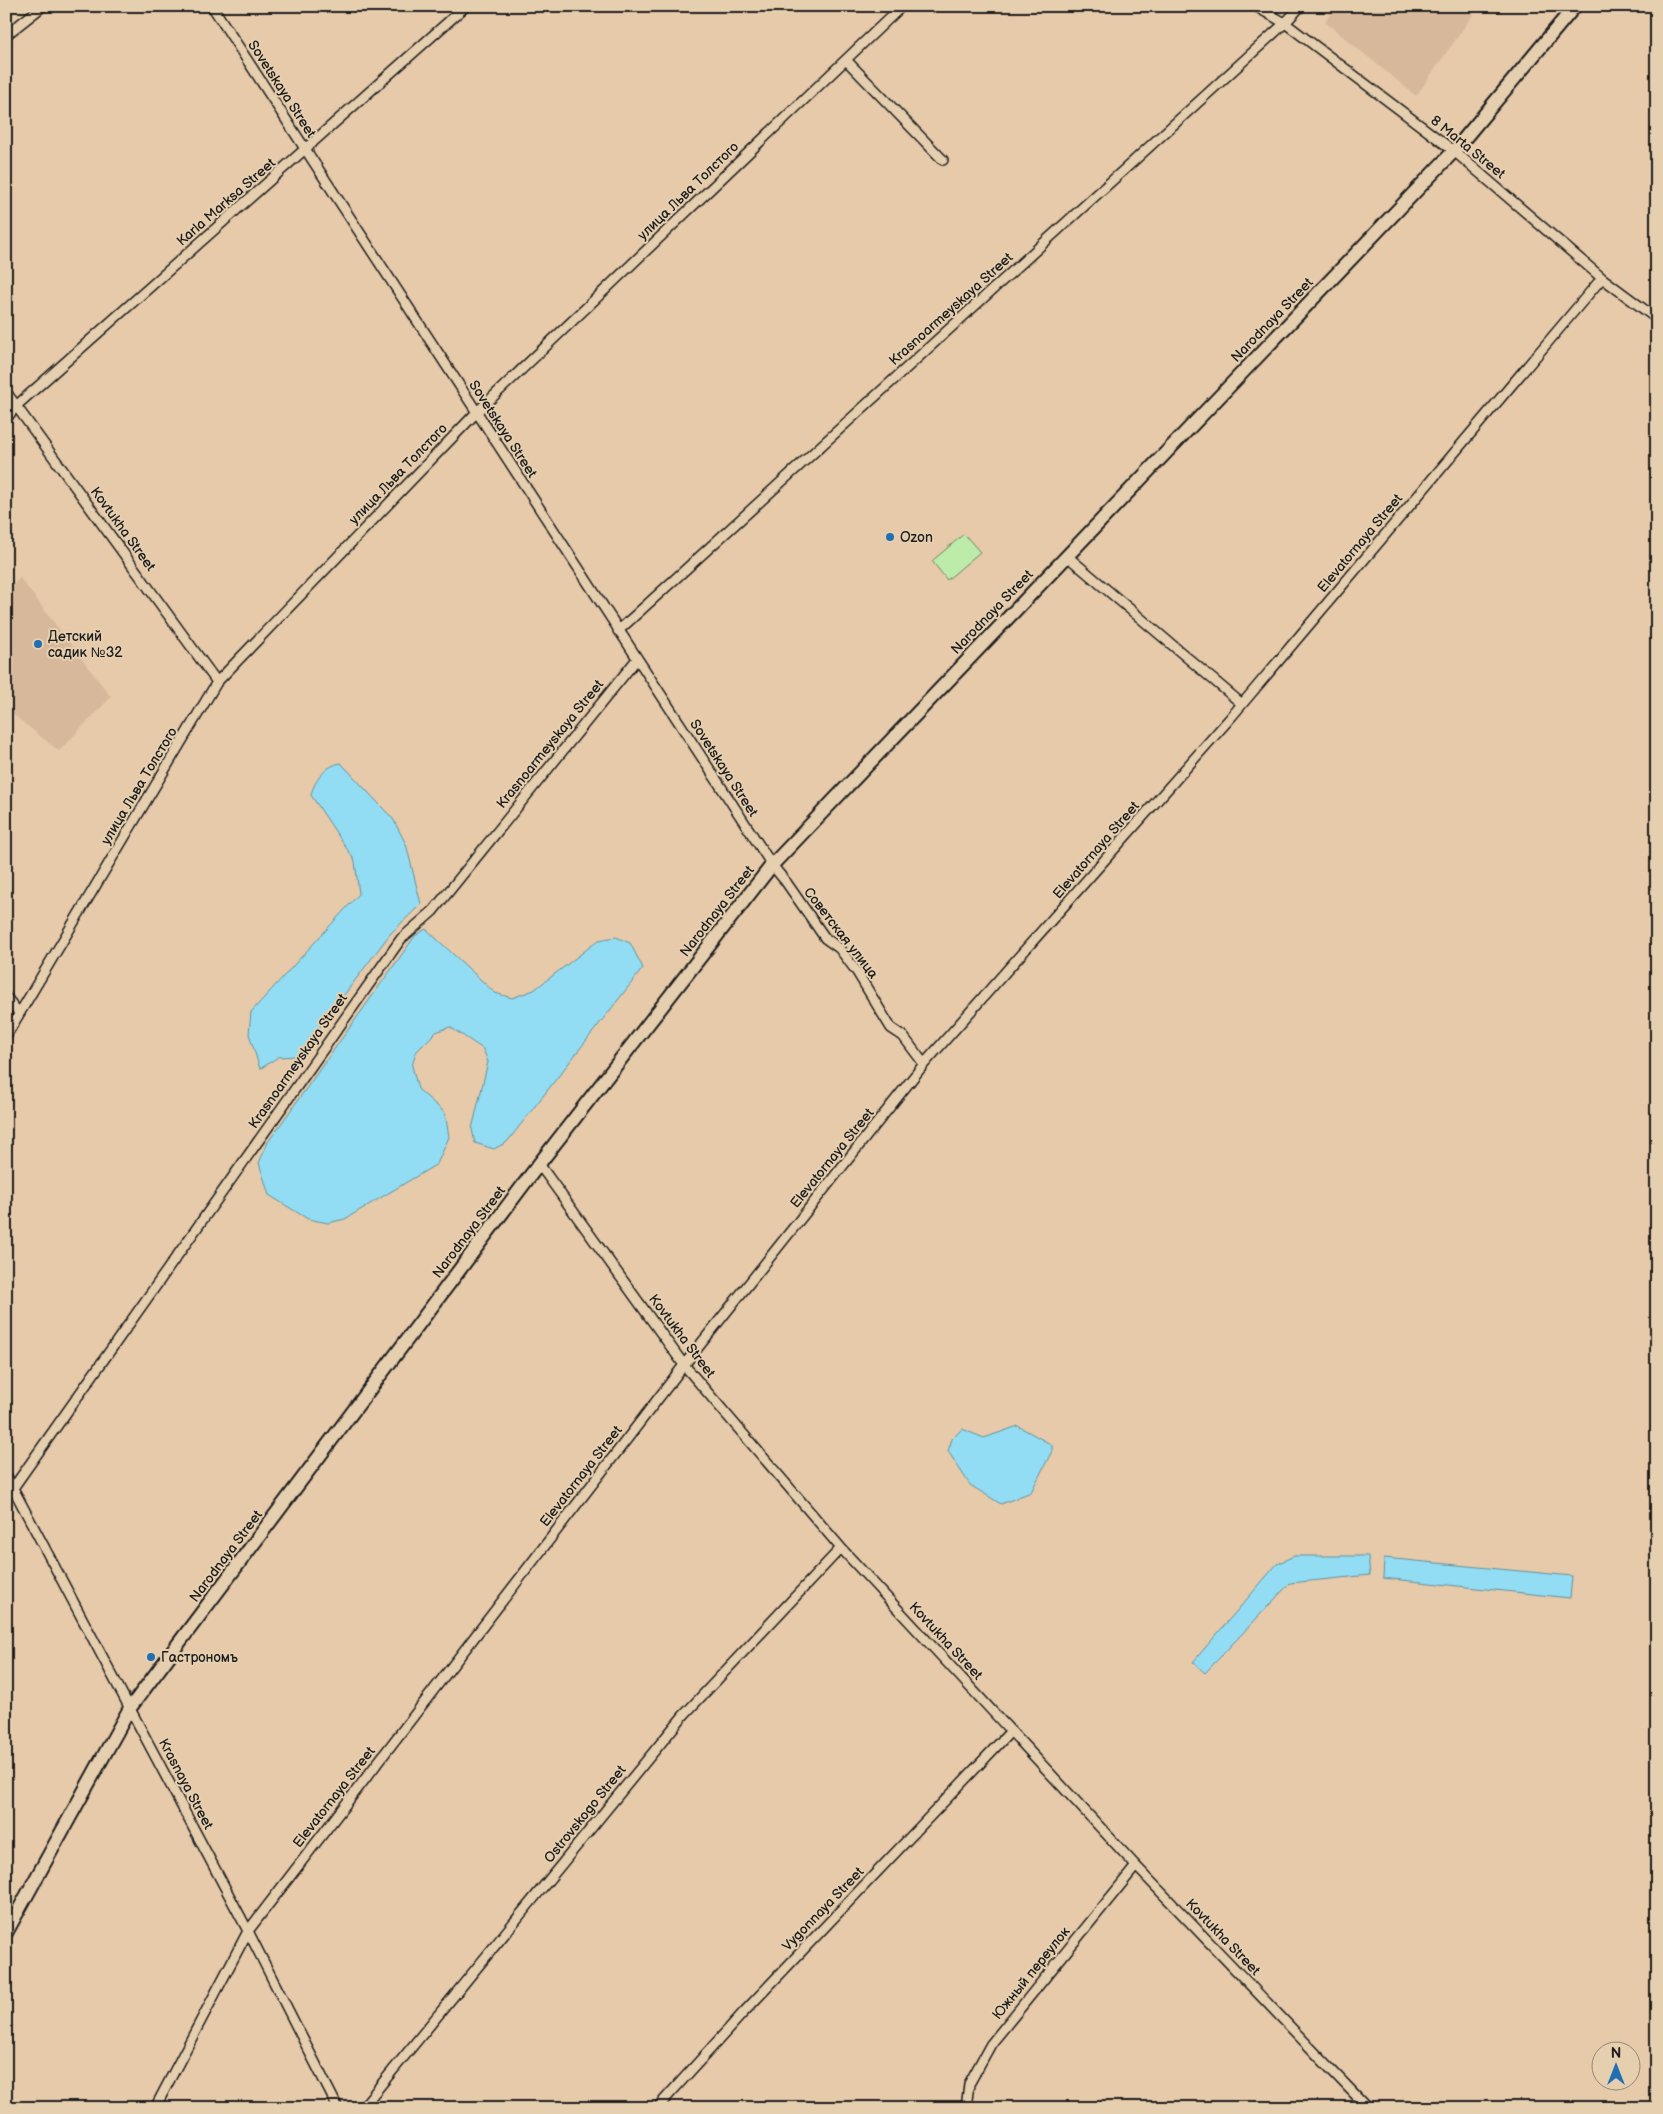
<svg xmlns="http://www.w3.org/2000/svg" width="1663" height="2114" viewBox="0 0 1663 2114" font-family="'Balsamiq Sans',sans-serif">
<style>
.built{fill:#d7b89b}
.green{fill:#bcebaa;stroke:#6c8463}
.water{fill:#92ddf3;stroke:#63909d}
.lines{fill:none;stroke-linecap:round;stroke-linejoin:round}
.minor-casing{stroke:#1c1c1c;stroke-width:12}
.secondary-casing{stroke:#1c1c1c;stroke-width:16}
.minor{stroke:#e6cfaf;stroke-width:9}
.secondary{stroke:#e6cfaf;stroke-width:12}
.poi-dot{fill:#1f6fb2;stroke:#e6cfaf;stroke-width:2}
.labels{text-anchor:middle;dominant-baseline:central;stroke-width:4;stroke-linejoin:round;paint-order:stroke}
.street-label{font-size:14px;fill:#1c1c1c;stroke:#e6cfaf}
.poi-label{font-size:14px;fill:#1c1c1c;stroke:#e6cfaf;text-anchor:start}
</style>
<rect width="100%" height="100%" fill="#e6caaa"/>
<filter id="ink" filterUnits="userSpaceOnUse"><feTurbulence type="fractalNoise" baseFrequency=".02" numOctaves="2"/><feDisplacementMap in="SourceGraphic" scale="10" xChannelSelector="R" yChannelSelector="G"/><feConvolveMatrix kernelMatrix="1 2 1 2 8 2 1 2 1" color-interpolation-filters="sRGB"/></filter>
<g filter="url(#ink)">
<path class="built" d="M1336,6h143l-63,90 -91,-74z
M20,578l91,119 -52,54 -53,-42v-118z"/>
<path class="green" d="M964,534l16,18 -33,28 -15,-19z"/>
<path class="water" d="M341,763l52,56 13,25 15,60 -31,30 -92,122 -20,1 -18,12 -11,-35 2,-22 108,-118 -4,-33 -44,-66c3,-14 15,-30 30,-32z
M426,929l69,64 17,5 22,-8 65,-50 17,-3 14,6 13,25 -136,174 -13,7 -19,-6 -3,-14 16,-67 -5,-13 -33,-22 -14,5 -20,20 -4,14 6,23 27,24 4,24 -12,27 -92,55 -17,4 -20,-4 -39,-24 -10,-32 9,-21 147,-206z
M1018,1426l34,19v6l-21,41 -30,12 -31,-19 -22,-34 4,-12 10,-10 22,9z
M1294,1556h74l2,19 -80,8 -85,90 -12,-11 84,-98z
M1384,1558l188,18 -2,22 -187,-20z"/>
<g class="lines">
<defs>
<path id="minor" d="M212,6l560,859 14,17 39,56 14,10 18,24 34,56 12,8 21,28
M1255,6l30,17 169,128 148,127 55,41
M6,35l37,-29
M846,60l97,100
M6,392l211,290
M6,419l10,-13 450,-400
M1067,556l175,148
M618,631l667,-608 16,-17
M6,997l13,16
M6,1036l211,-354 259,-269 426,-407
M539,1164l145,201 157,183 295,318 232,242
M6,1475l242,456 90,177
M6,1498l395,-559 32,-28 204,-252
M155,2108l93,-177 436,-566 240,-301 308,-348 370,-438
M362,2108l321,-392 158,-168
M657,2108l86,-95 268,-282
M966,2108l3,-24 22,-40 145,-178"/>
<path id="secondary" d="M6,1933l124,-225 409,-544 233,-299 682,-714 121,-145"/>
</defs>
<use href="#minor" class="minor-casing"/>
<use href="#secondary" class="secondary-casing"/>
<use href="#minor" class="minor"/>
<use href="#secondary" class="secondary"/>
</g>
</g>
<g class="poi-dot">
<circle cx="890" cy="537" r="5"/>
<circle cx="38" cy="644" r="5"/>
<circle cx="151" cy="1657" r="5"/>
</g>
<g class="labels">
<g class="street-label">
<text transform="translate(282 89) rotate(57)">Sovetskaya Street</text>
<text transform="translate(1468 147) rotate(39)">8 Marta Street</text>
<text transform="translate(688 191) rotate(-44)">улица Льва Толстого</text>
<text transform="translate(226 202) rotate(-41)">Karla Marksa Street</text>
<text transform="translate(951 309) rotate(-42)">Krasnoarmeyskaya Street</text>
<text transform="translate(1272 320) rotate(-46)">Narodnaya Street</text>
<text transform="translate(503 429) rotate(57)">Sovetskaya Street</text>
<text transform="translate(398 474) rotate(-46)">улица Льва Толстого</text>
<text transform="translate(123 529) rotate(54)">Kovtukha Street</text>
<text transform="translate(1360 543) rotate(-50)">Elevatornaya Street</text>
<text transform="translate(992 612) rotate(-46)">Narodnaya Street</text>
<text transform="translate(550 744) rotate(-51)">Krasnoarmeyskaya Street</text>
<text transform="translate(724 768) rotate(57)">Sovetskaya Street</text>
<text transform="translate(139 786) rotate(-59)">улица Льва Толстого</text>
<text transform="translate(1096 850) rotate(-49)">Elevatornaya Street</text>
<text transform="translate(717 911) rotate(-52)">Narodnaya Street</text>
<text transform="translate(841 933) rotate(52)">Советская улица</text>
<text transform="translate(298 1061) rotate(-55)">Krasnoarmeyskaya Street</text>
<text transform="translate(832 1158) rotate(-51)">Elevatornaya Street</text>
<text transform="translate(469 1232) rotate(-53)">Narodnaya Street</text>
<text transform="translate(682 1336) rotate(53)">Kovtukha Street</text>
<text transform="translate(581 1476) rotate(-52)">Elevatornaya Street</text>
<text transform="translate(226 1556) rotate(-53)">Narodnaya Street</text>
<text transform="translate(946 1641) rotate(47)">Kovtukha Street</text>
<text transform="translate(186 1784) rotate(62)">Krasnaya Street</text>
<text transform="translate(334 1797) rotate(-52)">Elevatornaya Street</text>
<text transform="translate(585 1814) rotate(-51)">Ostrovskogo Street</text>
<text transform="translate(823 1909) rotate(-46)">Vygonnaya Street</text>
<text transform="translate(1223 1937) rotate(46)">Kovtukha Street</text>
<text transform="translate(1031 1973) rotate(-51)">Южный переулок</text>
</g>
<g class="poi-label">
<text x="900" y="537">Ozon</text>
<text x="48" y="636">Детский<tspan x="48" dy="16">садик №32</tspan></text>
<text x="161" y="1657">Гастрономъ</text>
</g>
</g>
<rect width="1663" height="2114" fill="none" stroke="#e6cfaf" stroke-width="25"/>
<rect x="12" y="12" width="1638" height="2089" fill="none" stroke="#1c1c1c" stroke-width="2" filter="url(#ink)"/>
<g transform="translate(1616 2066)"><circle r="24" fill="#e6cfaf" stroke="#958774"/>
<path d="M0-4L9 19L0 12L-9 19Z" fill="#1f6fb2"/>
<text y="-8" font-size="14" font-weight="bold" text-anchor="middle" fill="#1c1c1c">N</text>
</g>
</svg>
